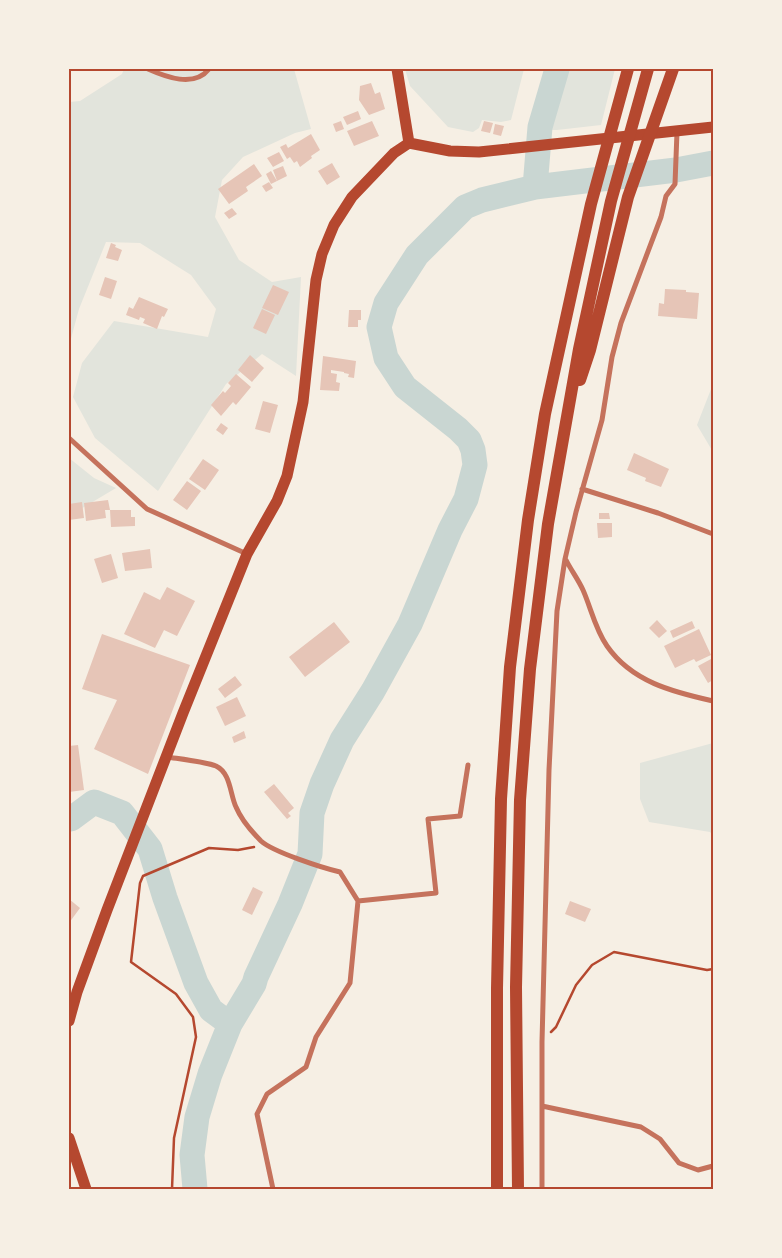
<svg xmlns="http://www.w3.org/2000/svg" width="782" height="1258" viewBox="0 0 782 1258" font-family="'Sofia Sans Condensed',sans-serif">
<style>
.green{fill:#e2e4dc}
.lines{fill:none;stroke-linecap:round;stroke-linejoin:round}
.river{stroke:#c9d6d2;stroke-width:25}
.building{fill:#e6c5b7}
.path{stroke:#b5482f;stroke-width:2.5}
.minor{stroke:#c5725c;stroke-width:5}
.primary{stroke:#b5482f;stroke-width:11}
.motorway{stroke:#b5482f;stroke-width:12}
.neatline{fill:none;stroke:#b5482f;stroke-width:2}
</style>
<rect width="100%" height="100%" fill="#f6efe4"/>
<path class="green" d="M124,69h170l17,60 -16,4 -52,24 -21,23 -7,37 24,43 33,22 29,-5 -5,99 -34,-22 -36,30 -68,107 -63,-53 -22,-41 9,-34 32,-42 94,16 8,-28 -25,-34 -51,-32 -34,-1 -27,67 -10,37v-244l11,-1 42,-27z
M405,69h119l-13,51 -10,2 -19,-2 -3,8 -6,4 -25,-5 -38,-41z
M565,69h50l-14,56 -44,5h-9v-8z
M713,384v68l-16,-27z
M69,458l25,20 22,10 -47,28z
M713,743v93l-3,-4 -61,-10 -9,-23v-36z"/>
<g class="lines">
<path class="river" d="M535,187l5,-60 17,-58
M69,819h2l23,-17 28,11 28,36 15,49 31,85 15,27 19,14
M195,1189l-3,-34 5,-38 13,-43 20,-50 24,-40 2,-7 34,-73 20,-50 2,-41 10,-29 20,-44 31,-49 37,-67 40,-94 16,-31 9,-34 -2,-15 -4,-10 -11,-11 -53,-42 -19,-29 -7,-31 7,-24 31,-48 48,-48 17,-7 53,-13 141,-17 37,-7"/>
</g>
<path class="building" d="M371,83l4,11 5,-2 5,17 -16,6 -10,-15 1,-14z
M358,111l3,8 -14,6 -4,-8z
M341,121l3,8 -8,3 -3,-8z
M372,121l7,15 -25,10 -7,-15z
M484,121l9,2 -3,10 -9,-2z
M495,124l9,2 -3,10 -8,-2z
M311,134l9,16 -9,6 1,2 -12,9 -3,-6 -3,2 -4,-6 -3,2 -7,-12 6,-3 2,4z
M279,152l5,9 -11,6 -6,-9z
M332,163l8,14 -13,8 -9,-14z
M254,164l8,12 -16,11 2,4 -19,13 -11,-15z
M283,166l4,10 -10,5 -4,-11z
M271,171l6,10 -6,3 -5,-10z
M269,182l4,6 -7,4 -4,-6z
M232,208l5,6 -8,5 -5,-6z
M111,243l5,2 -1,2 7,3 -4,11 -12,-3z
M105,277l12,4 -6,18 -12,-4z
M273,285l16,7 -11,23 -16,-7z
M665,289l21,1v2l13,1 -2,26 -39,-3 1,-13 5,1z
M139,297l29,12 -4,8 -2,-1 -5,13 -14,-6 2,-4 -5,-2 -1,3 -13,-5 3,-8 4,2z
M262,309l13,6 -9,19 -13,-6z
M349,310h12v10h-3v7h-10z
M250,355l14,13 -12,14 -14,-12z
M323,356l33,5 -2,17 -6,-1 1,-3 -5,-1v-1l-13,-2v3l6,1 -1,8 4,1 -1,8 -19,-1z
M236,374l15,13 -15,18 -3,-3 -12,14 -10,-11 12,-14 2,2 6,-7 -3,-3z
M263,401l15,4 -8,28 -15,-4z
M221,423l7,5 -5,7 -7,-5z
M634,453l35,16 -8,18 -16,-6 1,-3 -19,-8z
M203,459l16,11 -14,20 -16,-11z
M187,481l14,10 -14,19 -14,-10z
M108,500l2,10h-5l1,8 -20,3 -2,-18z
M82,502l2,16 -15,2v-16z
M110,510h21v7h4v9l-24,1z
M599,513h10l1,6h-11z
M597,523h15v14l-14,1z
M150,549l2,19 -27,3 -3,-18z
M111,554l7,24 -16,5 -8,-24z
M167,587l28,14 -18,35 -13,-6 -9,18 -31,-14 20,-42 16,8z
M657,620l10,11 -8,7 -10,-10z
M692,621l3,7 -22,10 -3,-7z
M334,622l16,20 -45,35 -16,-20z
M699,629l12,26 -15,7 -2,-3 -19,9 -11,-22z
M102,634l88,31 -42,109 -54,-25 23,-49 -35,-11z
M711,659l2,4v17l-5,3 -10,-17z
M235,676l7,9 -17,13 -7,-9z
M237,697l9,19 -21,10 -9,-19z
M244,731l2,7 -12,5 -2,-6z
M78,745l6,45 -15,2v-46z
M274,784l20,24 -6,5 3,3 -4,3 -23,-27z
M253,887l10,5 -11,23 -10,-5z
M69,899l11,9 -11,15z
M570,901l21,8 -6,13 -20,-8z"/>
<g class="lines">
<path class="path" d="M551,1032l5,-5 20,-42 16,-20 22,-13 93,18 6,-1
M172,1189l2,-51 22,-101 -3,-20 -17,-23 -45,-32 9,-79 3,-7 66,-28 29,2 16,-3"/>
<path class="minor" d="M148,69c18,8 46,19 61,0
M677,132l-2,52 -9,12 -5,21 -40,106 -9,34 -10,63 -26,92 -11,47 -8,52 -8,159 -7,272v64l99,21 19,12 19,24 19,7 15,-4
M69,438l78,71 100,45
M582,489l76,24 55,21
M566,560c5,10 12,19 17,30 8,18 12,39 24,56 25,36 66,46 106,55
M167,757c13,2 39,5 49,9 15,7 14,29 20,41 5,12 16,25 25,34 12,11 62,27 79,31l18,29 -8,82 -34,54 -10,30 -39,27 -10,20 16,75
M358,901l78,-8 -8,-74 32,-3 8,-51
M542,1189v-83"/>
<path class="primary" d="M397,69l12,74
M409,143l41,8 29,1 234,-25
M69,1021l8,-29 30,-82 76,-197 64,-159 30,-53 10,-25 16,-74 13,-122 6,-26 12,-29 18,-28 42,-44 15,-10
M69,1138l17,51"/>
<path class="motorway" d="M580,380l10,-30 38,-153 45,-128
M497,1189v-201l4,-189 9,-132 18,-147 17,-106 46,-210 37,-135
M518,1189l-2,-202 4,-187 10,-131 18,-145 31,-175 32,-148 37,-132"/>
</g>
<rect width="782" height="1258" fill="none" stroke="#f6efe4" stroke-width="140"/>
<rect x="70" y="70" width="642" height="1118" class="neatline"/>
</svg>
